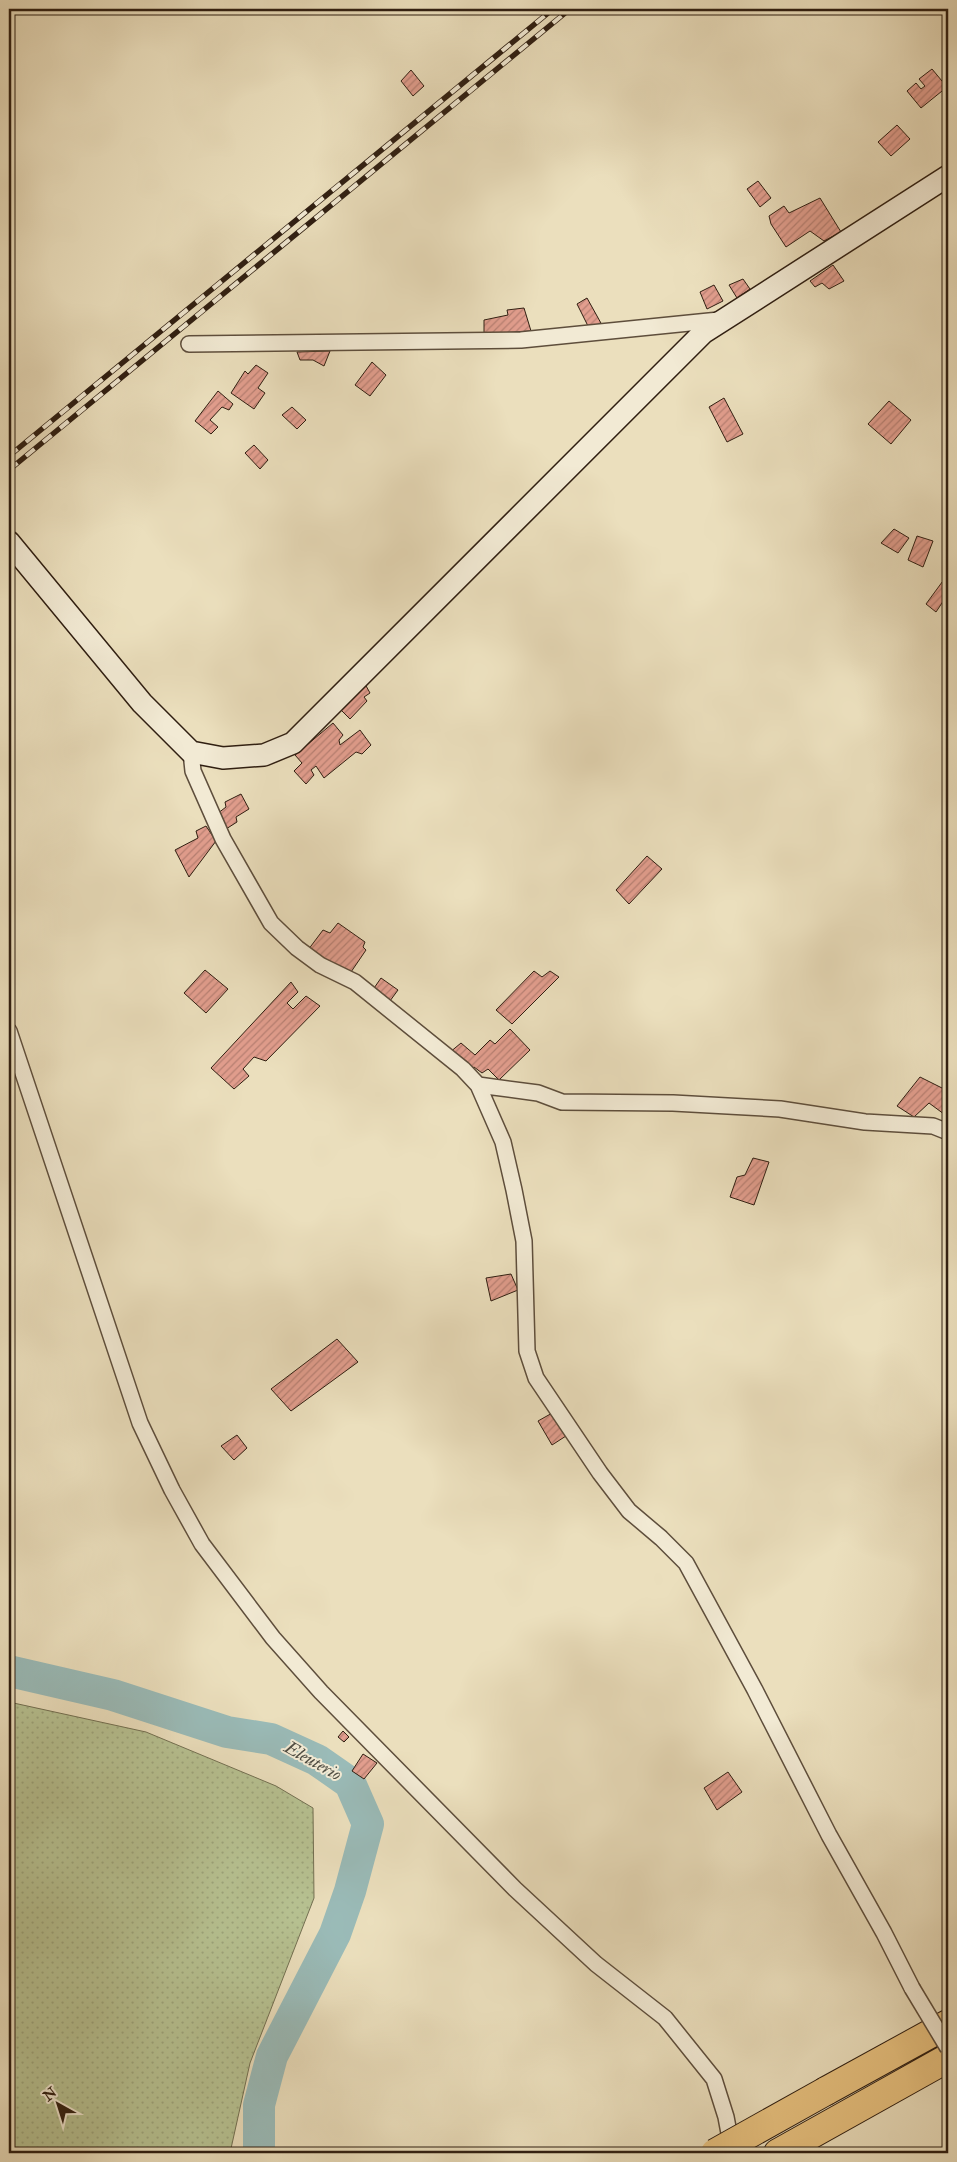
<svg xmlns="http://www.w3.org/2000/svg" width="957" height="2162" viewBox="0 0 957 2162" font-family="'IM FELL Double Pica',serif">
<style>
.grass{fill:url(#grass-dots);stroke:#737052}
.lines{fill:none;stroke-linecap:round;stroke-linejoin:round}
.river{stroke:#9abbb8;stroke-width:32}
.building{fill:url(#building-hatch);stroke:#2f1e11}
.street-casing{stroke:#5e4e3c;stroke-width:18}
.secondary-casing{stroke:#2f1e11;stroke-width:24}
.highway-casing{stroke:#2f1e11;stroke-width:30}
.street{stroke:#f2ead4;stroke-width:15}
.secondary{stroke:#f2ead4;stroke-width:21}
.highway{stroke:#e6c07e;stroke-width:28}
.rail-casing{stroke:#2f1e11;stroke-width:5.5}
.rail{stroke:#f2ead4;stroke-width:4;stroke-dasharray:11;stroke-linecap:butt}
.street-bridge-casing{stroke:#5e4e3c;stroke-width:18;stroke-linecap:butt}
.highway-bridge-casing{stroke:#2f1e11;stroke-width:30;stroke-linecap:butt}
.street-bridge{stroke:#f2ead4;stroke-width:15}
.highway-bridge{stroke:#e6c07e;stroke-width:28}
.labels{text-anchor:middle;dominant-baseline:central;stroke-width:4;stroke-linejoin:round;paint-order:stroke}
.water-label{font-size:18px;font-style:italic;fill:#4f4d43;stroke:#f2ead4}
</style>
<defs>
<pattern id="grass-dots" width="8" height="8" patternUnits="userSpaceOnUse" patternTransform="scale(1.25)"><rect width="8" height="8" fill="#b7c292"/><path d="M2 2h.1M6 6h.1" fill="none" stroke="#9ea67d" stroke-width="1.8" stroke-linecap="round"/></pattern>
<pattern id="building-hatch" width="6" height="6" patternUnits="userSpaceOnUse" patternTransform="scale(1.25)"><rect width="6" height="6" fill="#e29e8e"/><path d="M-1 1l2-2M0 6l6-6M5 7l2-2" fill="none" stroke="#b88073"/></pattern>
</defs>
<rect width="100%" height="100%" fill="#ebdfbd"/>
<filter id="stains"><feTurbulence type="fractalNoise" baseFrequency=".004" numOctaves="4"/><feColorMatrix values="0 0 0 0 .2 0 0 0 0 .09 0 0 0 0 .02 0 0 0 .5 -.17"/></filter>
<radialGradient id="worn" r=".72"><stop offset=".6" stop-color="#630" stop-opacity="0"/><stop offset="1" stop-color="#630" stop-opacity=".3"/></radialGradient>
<path class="grass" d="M9,1702l137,30 130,54 37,22 1,90 -64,165 -20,90h-221z"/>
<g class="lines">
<path class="river" d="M9,1671l104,24 114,37 44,7 46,21 33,23 18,41 -18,67 -15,43 -63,122 -13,49v48"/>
</g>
<path class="building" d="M932,69l15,18 -26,21 -14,-17 9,-8 5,6 4,-3 -6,-7z
M411,70l13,16 -11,10 -12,-15z
M897,125l13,14 -19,17 -13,-14z
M758,181l13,17 -11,9 -13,-18z
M820,198l21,34 -17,9 -14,-10 -24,16 -15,-23 -2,-8 15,-10 5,7z
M833,265l11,16 -15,8 -7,-6 -7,4 -5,-6z
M743,279l7,10 -13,9 -8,-13z
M714,285l9,16 -16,8 -7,-17z
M587,298l15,27 -14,1 -11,-22z
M524,308l7,23 -47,3v-14l24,-5 -1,-5z
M330,351l-6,15 -11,-6h-13l-3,-8z
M372,362l14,13 -16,21 -15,-11z
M256,365l12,8 -10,15 7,5 -11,16 -23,-16 14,-22 3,3z
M218,391l15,13 -4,6 -7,-3 -12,13 8,7 -7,7 -16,-13z
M724,398l19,36 -16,8 -18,-35z
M889,401l22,19 -20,24 -23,-20z
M292,407l14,13 -9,9 -15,-14z
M254,445l14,15 -8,9 -15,-16z
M894,529l15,9 -11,15 -17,-10z
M917,536l16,5 -10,26 -15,-7z
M948,574v20l-12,18 -10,-8z
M365,684l5,9 -6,4 3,4 -17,18 -10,-10z
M333,723l10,12 -4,5 1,5 20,-15 11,15 -9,9 -6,-2 -32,26 -8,-12 -5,4 3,5 -8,9 -12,-13 8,-8 -7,-8z
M241,794l8,15 -13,8 1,5 -11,7 -9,-15 9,-7 -1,-5z
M206,826l10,15 -27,36 -14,-27 23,-12 -2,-7z
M647,856l15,13 -33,35 -13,-14z
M338,923l27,19 -2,5 3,3 -15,22 -8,-4 -6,3 -29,-21 15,-20 7,3z
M205,970l23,19 -22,24 -22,-20z
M534,971l8,6 8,-6 9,6 -47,47 -16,-14z
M381,978l17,12 -11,15 -15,-14z
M291,982l7,10 -11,11 6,6 13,-13 14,10 -54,55 -12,-4 -11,12 6,7 -15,13 -23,-21z
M510,1029l20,21 -31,30 -11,-11 -6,4 -8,-6 -5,4 -20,-18 12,-10 14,12 15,-15 5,4z
M920,1077l28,14v26l-19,-14 -15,14 -17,-11z
M753,1158l16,4 -15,43 -24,-8 7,-20 8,-2z
M511,1274l7,16 -27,11 -5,-23z
M337,1339l21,23 -67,49 -20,-22z
M554,1412l12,24 -14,9 -14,-24z
M237,1435l10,13 -13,12 -13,-14z
M343,1731l6,6 -5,5 -6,-5z
M363,1754l14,9 -13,16 -12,-8z
M728,1772l14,20 -25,18 -13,-22z"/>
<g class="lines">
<defs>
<path id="street" d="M189,344l332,-4 198,-20
M191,752l2,19 30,68 48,84 26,25 23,17 35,17 108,87 15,16 25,57 11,48 10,51 3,110 9,27 64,95 29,38 32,27 25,25 69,127 74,145 55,98 28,55
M9,1031l131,392 32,67 30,54 71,94 48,54 194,197 81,75 69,54 49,61 12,38 6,32
M478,1085l60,8 24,9 111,1 107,6 85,13 68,4 15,6"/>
<path id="secondary" d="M9,542l133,161 49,49 32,6 41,-3 29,-12 410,-410 245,-157"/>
<path id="highway" d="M826,2091l122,-67
M778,2153l170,-95"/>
</defs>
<use href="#street" class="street-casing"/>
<use href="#secondary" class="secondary-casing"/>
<use href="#highway" class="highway-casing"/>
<use href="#street" class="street"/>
<use href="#secondary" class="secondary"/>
<use href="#highway" class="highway"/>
<defs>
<path id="rail" d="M9,456l544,-447
M9,470l561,-461"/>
</defs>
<use href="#rail" class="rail-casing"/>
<use href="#rail" class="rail"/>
<defs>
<path id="street-bridge" d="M912,1988l36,60"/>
<path id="highway-bridge" d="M715,2153l111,-62"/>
</defs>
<use href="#street-bridge" class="street-bridge-casing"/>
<use href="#highway-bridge" class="highway-bridge-casing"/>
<use href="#street-bridge" class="street-bridge"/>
<use href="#highway-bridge" class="highway-bridge"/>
</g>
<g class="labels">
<g class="water-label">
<text transform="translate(313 1761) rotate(29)">Eleuterio</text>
</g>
</g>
<rect width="957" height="2162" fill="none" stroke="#ebdfbd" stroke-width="30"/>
<rect x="10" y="10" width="937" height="2142" fill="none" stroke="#2f1e11" stroke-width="2.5"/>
<rect x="15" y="15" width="927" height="2132" fill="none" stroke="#2f1e11"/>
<g transform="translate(58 2104) rotate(321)" stroke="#f2ead4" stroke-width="4" paint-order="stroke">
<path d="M0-4L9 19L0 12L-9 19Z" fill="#2f1e11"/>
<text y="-8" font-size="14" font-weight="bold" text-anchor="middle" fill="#2f1e11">N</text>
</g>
<rect width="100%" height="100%" filter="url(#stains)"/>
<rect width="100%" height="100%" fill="url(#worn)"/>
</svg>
